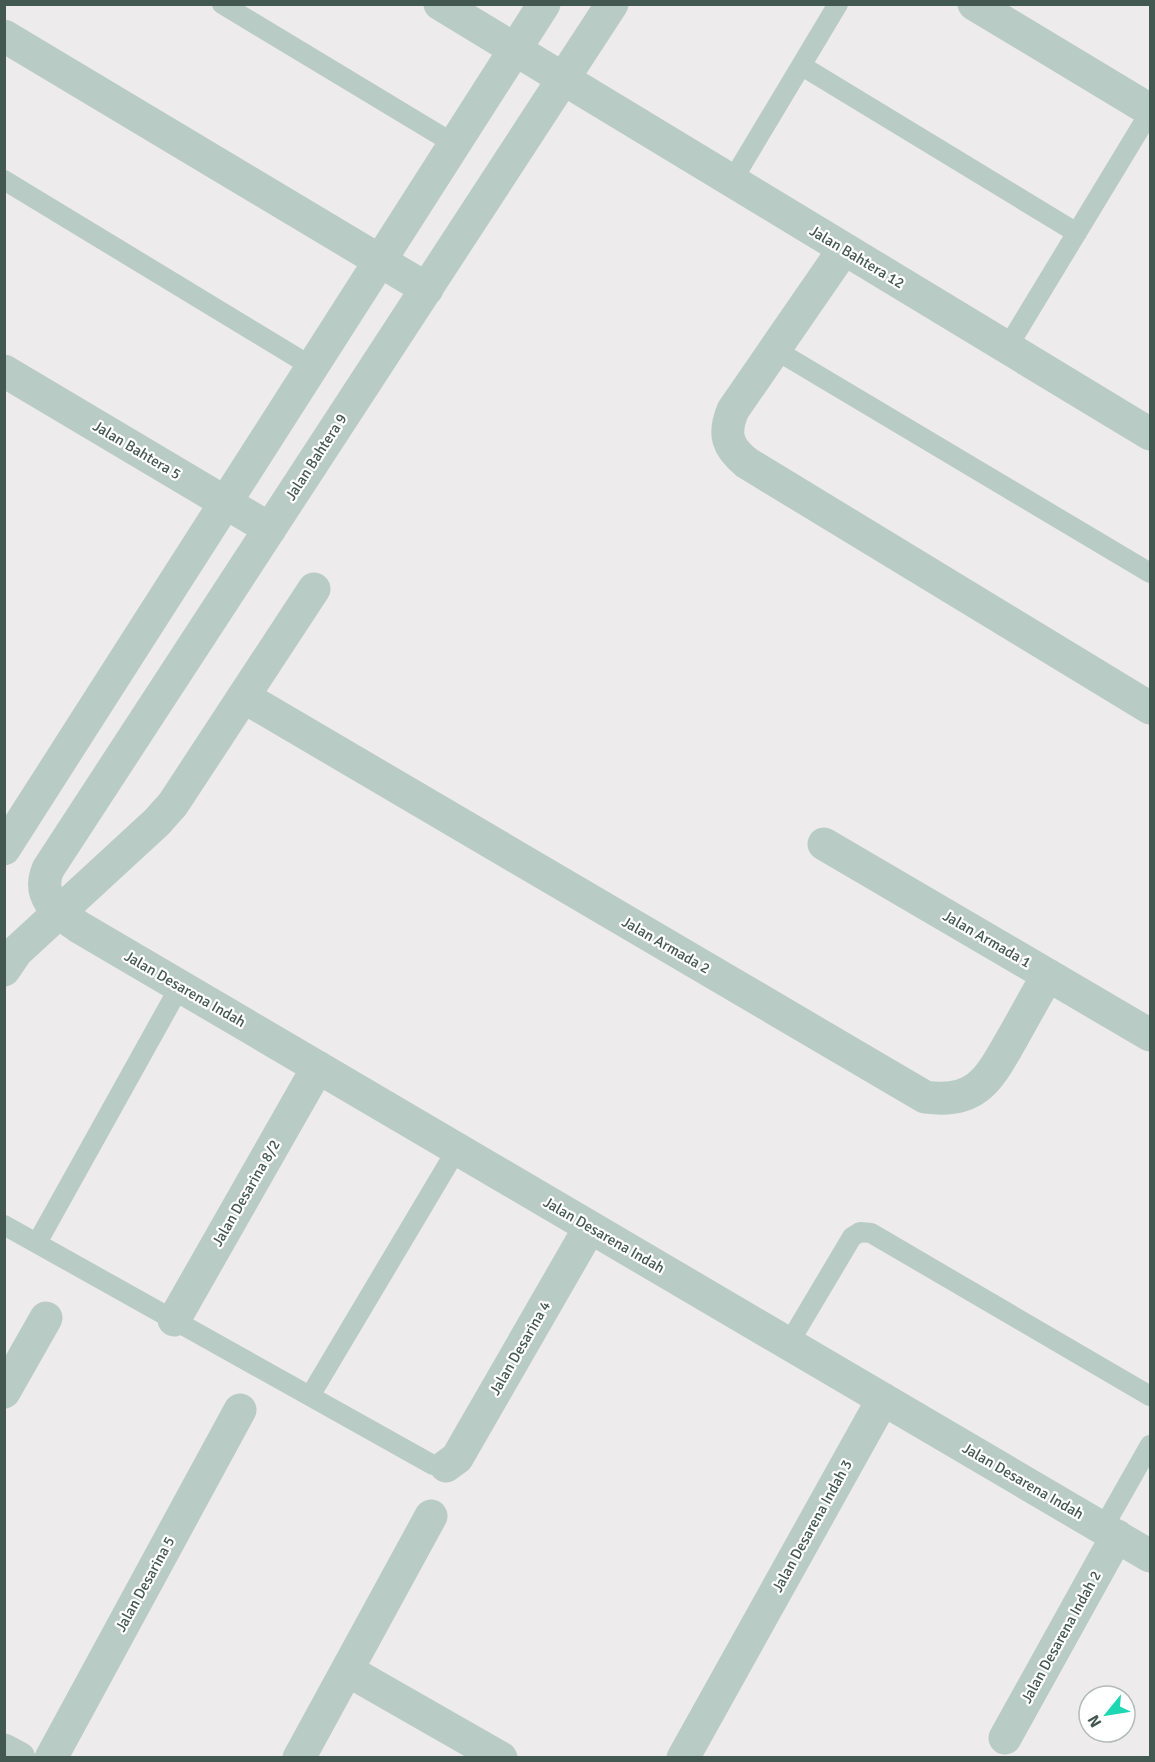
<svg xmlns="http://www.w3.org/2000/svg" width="1155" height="1762" viewBox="0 0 1155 1762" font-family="Signika,sans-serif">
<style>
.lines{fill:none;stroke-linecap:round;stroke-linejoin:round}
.lane{stroke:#b9cbc5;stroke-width:20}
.street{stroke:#b9cbc5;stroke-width:33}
.labels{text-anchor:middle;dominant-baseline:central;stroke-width:4.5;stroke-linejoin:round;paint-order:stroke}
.street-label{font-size:15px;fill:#445852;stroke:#fff}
</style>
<rect width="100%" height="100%" fill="#eeebed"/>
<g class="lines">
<path class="lane" d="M222,4l234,141
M802,66l275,167
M4,180l310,188
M732,181l106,-177
M1007,348l143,-236
M774,349l376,224
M4,1225l429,240 13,1
M37,1243l143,-257
M789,1343l63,-106 8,-5 11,1 279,163
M310,1396l147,-247
M1103,1528l47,-83"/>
<path class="street" d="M440,4l710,430
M612,4l-564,865c-12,29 10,43 31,58l1071,629
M974,4l176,106
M4,36l423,253
M844,249l-111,161c-10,24 -6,37 14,53l403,245
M4,371l266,158
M244,697l681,400c53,8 65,-20 88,-60 12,-21 23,-42 35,-62
M824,844l326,191
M4,849l540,-845
M4,970l13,-19 140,-129 16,-18 141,-215
M174,1320l144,-253
M4,1392l42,-74
M446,1466l11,-8 133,-231
M347,1670l154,88
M1005,1738l112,-202
M4,1750l15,8
M51,1758l189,-348
M299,1758l132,-242
M683,1758l200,-359"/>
</g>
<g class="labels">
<g class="street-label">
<text transform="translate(857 257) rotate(31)">Jalan Bahtera 12</text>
<text transform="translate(137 450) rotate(31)">Jalan Bahtera 5</text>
<text transform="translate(316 457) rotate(-57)">Jalan Bahtera 9</text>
<text transform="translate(987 939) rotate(30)">Jalan Armada 1</text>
<text transform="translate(666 945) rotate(30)">Jalan Armada 2</text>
<text transform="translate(185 989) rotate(30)">Jalan Desarena Indah</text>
<text transform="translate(246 1193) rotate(-60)">Jalan Desarina 8/2</text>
<text transform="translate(604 1235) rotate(30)">Jalan Desarena Indah</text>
<text transform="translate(520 1348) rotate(-60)">Jalan Desarina 4</text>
<text transform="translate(1023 1481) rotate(30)">Jalan Desarena Indah</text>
<text transform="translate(812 1526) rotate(-61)">Jalan Desarena Indah 3</text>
<text transform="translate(145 1584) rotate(-61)">Jalan Desarina 5</text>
<text transform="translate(1061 1637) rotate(-61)">Jalan Desarena Indah 2</text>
</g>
</g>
<rect width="1155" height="1762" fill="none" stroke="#445852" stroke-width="12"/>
<g transform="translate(1107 1714) rotate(240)"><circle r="28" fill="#ffffff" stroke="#b4bcba" stroke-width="1.5"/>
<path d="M0-4.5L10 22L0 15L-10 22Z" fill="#1cd7b2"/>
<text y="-9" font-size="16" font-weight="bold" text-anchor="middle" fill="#445852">N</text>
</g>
</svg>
